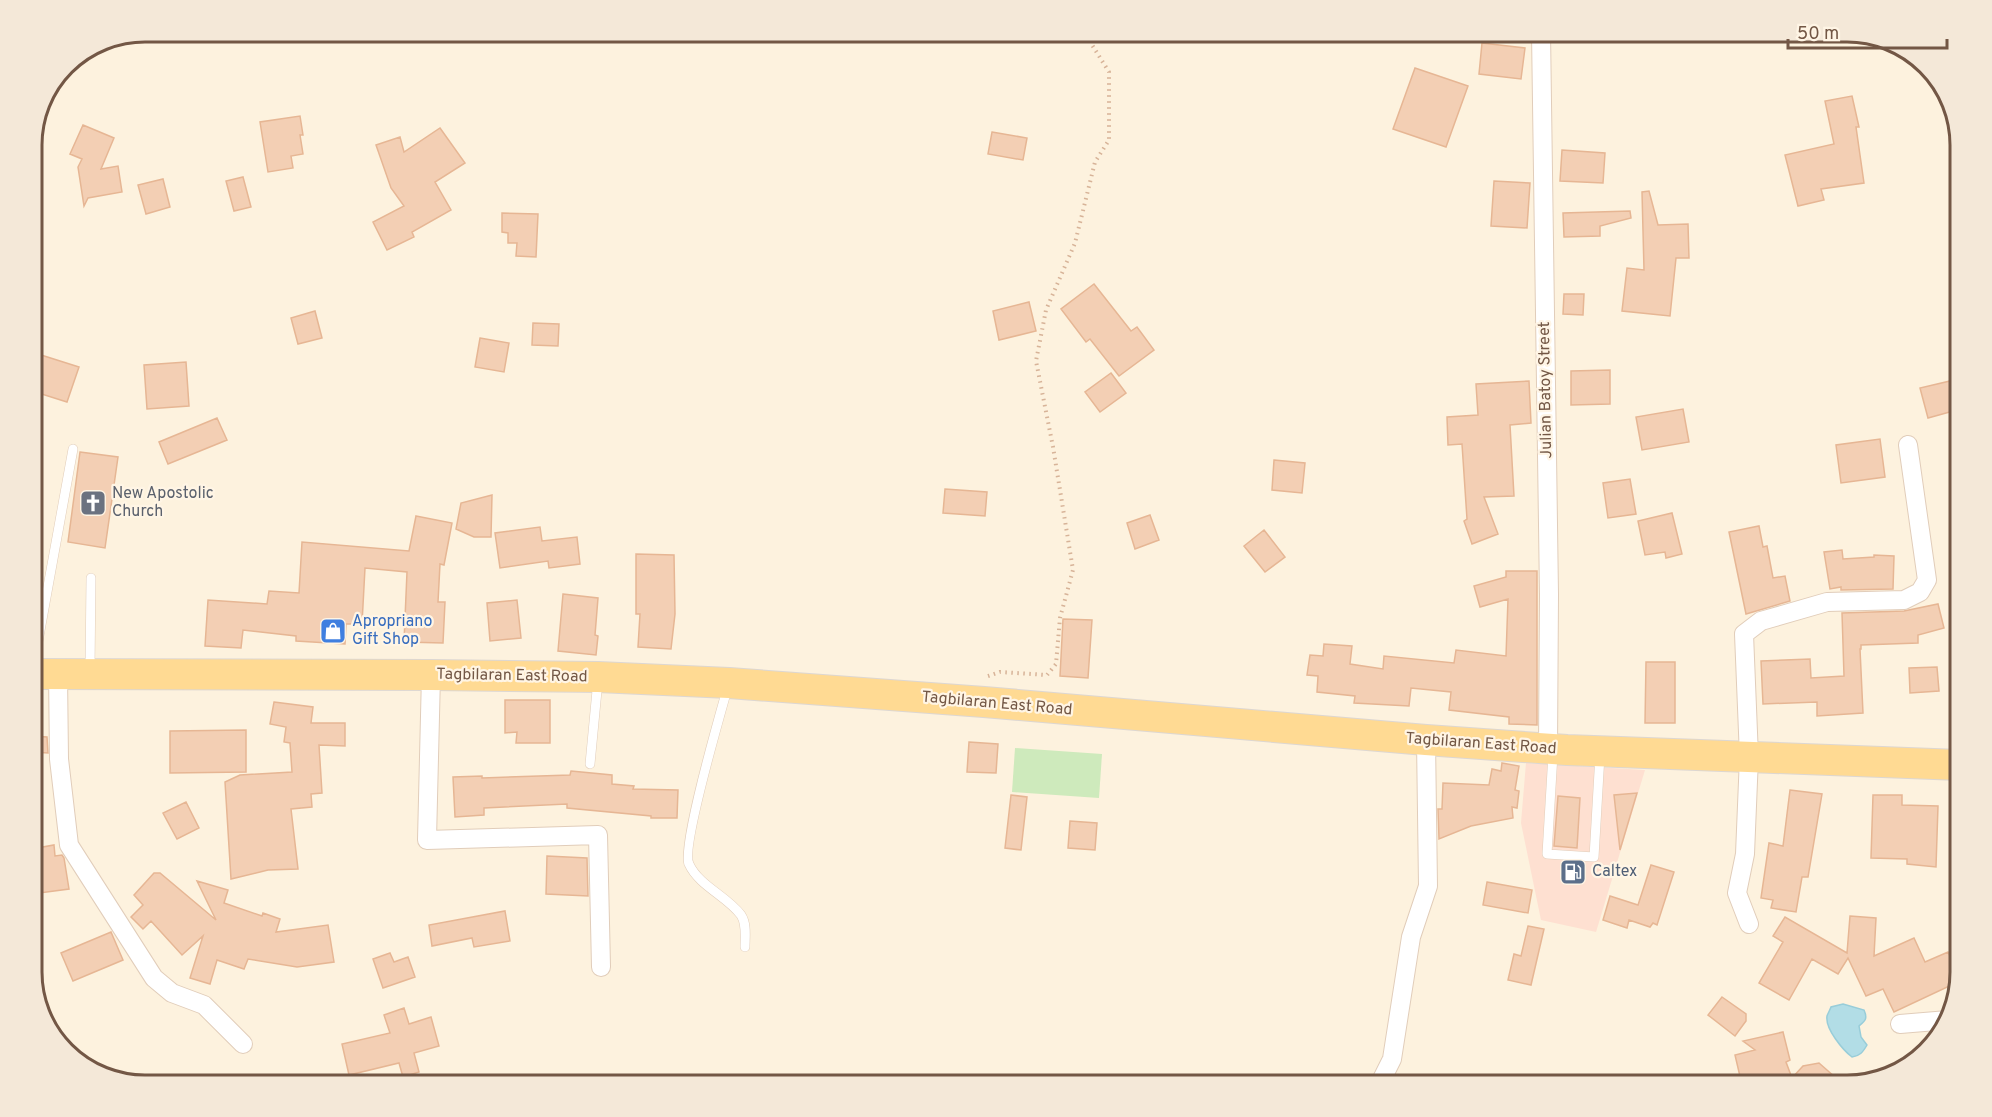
<svg xmlns="http://www.w3.org/2000/svg" width="1992" height="1117" viewBox="0 0 1992 1117" font-family="Overpass,sans-serif">
<style>
.commercial{fill:#fee0d1}
.green{fill:#ceeabc}
.water{fill:#b2dde6;stroke:#98cdd9;stroke-width:1.5}
.building{fill:#f3cfb4;stroke:#e6b694;stroke-width:1.5}
.lines{fill:none;stroke-linecap:round;stroke-linejoin:round}
.lane-casing{stroke:#e1cdba;stroke-width:10}
.street-casing{stroke:#e1cdba;stroke-width:20}
.primary-casing{stroke:#ddd7d2;stroke-width:32}
.path{stroke:#d7b398;stroke-width:4;stroke-dasharray:1.5 4.5;stroke-linecap:butt}
.lane{stroke:#fff;stroke-width:9}
.street{stroke:#fff;stroke-width:18}
.primary{stroke:#ffda93;stroke-width:30}
.labels{text-anchor:middle;dominant-baseline:central;stroke-width:4.5;stroke-linejoin:round;paint-order:stroke}
.street-label{font-size:16px;fill:#735745;stroke:#fff5e5}
.worship-label{font-size:16px;fill:#5b616d;stroke:#fff5e5;text-anchor:start}
.shop-label{font-size:16px;fill:#366cbe;stroke:#fff5e5;text-anchor:start}
.service-label{font-size:16px;fill:#4e5e75;stroke:#fff5e5;text-anchor:start}
.rim{fill:none;stroke:#735745;stroke-width:3}
</style>
<rect width="100%" height="100%" fill="#fdf2de"/>
<path class="commercial" d="M1526,763l119,7 -49,162 -55,-12 -20,-97z"/>
<path class="green" d="M1015,748l87,6 -3,44 -87,-6z"/>
<path class="water" d="M1843,1004l21,6c4,9 1,11 -5,16l2,11 6,8c-4,7 -7,11 -15,12 -9,-7 -27,-28 -25,-41 1,-3 3,-6 4,-9z"/>
<path class="building" d="M1482,43l43,5 -4,31 -42,-5z
M1415,68l53,18 -22,61 -53,-18z
M1852,96l7,31h-3l8,56 -43,6 3,11 -26,6 -13,-51 49,-11 -9,-43z
M300,116l3,19h-3l3,19 -12,2 2,12 -25,4 -8,-50z
M83,125l31,13 -13,31 17,-3 4,26 -34,6 -4,8 -6,-39 4,-8 -12,-5z
M440,128l25,35 -30,19 16,28 -39,22 2,5 -27,13 -14,-28 31,-16 -13,-18 -15,-43 24,-8 4,15z
M992,132l35,6 -4,22 -35,-6z
M1562,150l43,3 -2,30 -43,-2z
M243,177l8,30 -17,4 -8,-30z
M163,179l7,28 -24,7 -8,-29z
M1494,181l36,2 -3,45 -36,-2z
M1649,191l9,34 30,-1 1,34h-13l-6,58 -48,-5 5,-43 17,2 -2,-78z
M1630,211l1,7 -31,8v10l-36,1 -1,-24z
M502,213l36,1 -2,43 -20,-1 1,-13h-9v-10l-6,-1z
M1094,284l37,47 6,-4 17,23 -35,26 -29,-37 -4,3 -25,-33z
M1564,294h20l-1,21 -20,-1z
M1029,302l7,29 -37,9 -6,-29z
M315,311l7,27 -24,6 -7,-26z
M533,323l26,1 -1,22 -26,-1z
M480,338l29,5 -5,29 -29,-5z
M38,354l41,13 -12,35 -35,-11v-20z
M186,362l3,44 -42,3 -3,-44z
M1610,370v34l-39,1v-34z
M1111,373l15,20 -26,19 -15,-20z
M1529,381l2,42 -21,2 4,71 -30,1 14,37 -26,10 -8,-23 3,-2 -5,-75 -14,1 -1,-28 31,-2 -2,-31z
M1950,381l7,29 -29,8 -8,-30z
M1683,409l6,33 -47,8 -6,-33z
M217,418l10,22 -59,24 -9,-22z
M1880,439l5,38 -44,6 -5,-38z
M80,452l38,5 -13,91 -37,-6z
M1274,460l31,3 -3,30 -30,-3z
M1630,479l6,35 -28,4 -5,-35z
M945,489l42,3 -2,24 -42,-3z
M492,495l-1,42h-17l-18,-8 5,-26z
M1672,513l10,41 -16,4 -1,-6 -20,3 -7,-34z
M1150,515l9,25 -24,9 -8,-26z
M416,516l36,7 -8,42 -4,-1 -2,38h7l-2,41 -39,-1 3,-70 -42,-4 -3,56h-16l-1,20 -49,-3v-5l-53,-6 -2,18 -36,-2 3,-46 59,4 2,-13 30,2 3,-51 107,9z
M1759,526l4,21 4,-1 6,32 12,-2 5,25 -44,13 -17,-82z
M540,527l2,14 35,-4 3,27 -31,4 -1,-7 -48,7 -5,-35z
M1264,530l21,27 -20,15 -21,-26z
M1842,550l1,9 31,-2v-2l20,1 -1,33 -52,1v-3l-11,2 -6,-37z
M636,554l38,1 1,59 -4,35 -33,-2 2,-33h-4z
M1506,571h31v154l-28,-1v-7l-60,-7 2,-18 -40,-4 -2,18 -55,-3 1,-7 -38,-4 1,-16 -11,-1 3,-20 13,1 1,-12 28,2 -2,18 33,5 1,-13 70,7 2,-13 50,6 2,-57 -28,8 -6,-21 32,-9z
M563,594l35,4 -3,37 3,1 -2,19 -38,-4z
M517,600l4,38 -31,3 -3,-38z
M1938,604l6,24 -26,7v8l-57,2v4h-1l3,64 -46,3v-14l-54,2 -2,-43 49,-2 1,19 33,-2 -2,-63 62,-2z
M1063,619l29,1 -4,58 -28,-2z
M1646,662h29v61h-30z
M1937,667l2,24 -29,2 -1,-25z
M505,700h45v43h-34l1,-11 -12,1z
M274,702l39,5 -2,16h34v23l-26,-1 3,48 -11,1 1,13 -21,2 7,60 -30,1 -37,9 -6,-97 15,-7 52,-3 -2,-29 -6,-1 2,-15 -16,-3z
M246,730v42l-76,1v-42z
M32,736l15,1 1,16 -16,-1z
M969,742l29,2 -2,29 -29,-1z
M1502,763l17,3 -4,24 4,1 -2,17 -5,-1 1,11 -42,8 -32,13 -1,-30h4l1,-26 46,2 3,-16 9,2z
M571,771l41,4v9l22,2 -1,3 45,1 -1,28h-26v-2l-84,-8v-4l-83,4v7l-29,2 -2,-40 29,-1v2l88,-3z
M1790,790l32,4 -14,83h-6l-6,35 -25,-4 2,-8 -12,-2 8,-55 14,3z
M1637,793l-17,57 -6,-55z
M1011,795l16,2 -6,53 -16,-2z
M1873,795h29v10l36,1 -2,61 -29,-3v-5l-36,-1z
M1558,796l22,2 -3,50 -23,-2z
M186,802l13,26 -22,11 -14,-26z
M1070,821l27,2 -2,27 -27,-2z
M54,845l1,11 7,-1 2,3 5,31 -37,5v-45z
M547,856l40,2 1,38 -42,-2z
M1651,865l23,7 -17,53 -4,-2 -3,4 -21,-7 -2,8 -24,-8 7,-24 28,9z
M154,873h6l56,47 -19,-39 31,9 -4,13 38,13 1,-3 17,6 -4,13 52,-7 6,37 -37,5 -49,-8 -4,10 -27,-9 -7,24 -20,-6 13,-42 -21,19 -31,-34 -8,8 -12,-12 12,-12 -9,-10z
M1487,882l45,8 -4,23 -45,-8z
M505,911l5,30 -36,6 -2,-9 -40,8 -3,-21z
M1850,916l26,2 -2,38 40,-18 11,24 23,-10 11,24 -1,6 -64,30 -11,-23 -17,7 -18,-38 -10,16 -26,-15 -23,41 -30,-17 24,-41 -10,-6 12,-19 62,36z
M1528,926l16,3 -13,56 -23,-5 6,-26 7,2z
M111,932l12,28 -50,21 -12,-28z
M390,953l4,9 14,-5 7,20 -32,11 -10,-29z
M1722,997l24,17v7l-11,15 -27,-21z
M404,1008l5,16 22,-7 8,29 -25,7 5,19 -16,5 -4,-14 -50,12 -7,-31 48,-11 -6,-18z
M1783,1032l7,28 -4,2 6,16 11,-12 16,-3 25,22h-102l-7,-30 20,-5 -12,-9z"/>
<g class="lines">
<defs>
<path id="lane" d="M33,669l40,-220
M90,669l1,-91
M728,686c-7,25 -47,162 -39,178 10,22 38,32 52,51 6,9 4,22 4,32
M1553,754l-6,100 47,3 6,-102
M590,764l8,-84"/>
<path id="street" d="M1541,32l8,563 -1,153
M58,674l1,85 10,86 85,133 18,15 32,12 39,39
M431,675l-4,165 171,-5 3,132
M1749,924l-12,-31 8,-39 4,-97 -5,-123 17,-13 66,-19 77,-2 16,-8 7,-12 -19,-135
M1900,1024l48,-4
M1379,1085l13,-26 19,-122 17,-51 -2,-146"/>
<path id="primary" d="M32,674l399,1 167,2 131,6 255,19 442,38 141,10 393,15"/>
</defs>
<use href="#lane" class="lane-casing"/>
<use href="#street" class="street-casing"/>
<use href="#primary" class="primary-casing"/>
<path class="path" d="M988,676l12,-4 47,3 9,-11 4,-46 13,-48 -20,-123 -17,-86 10,-51 29,-67 20,-81 14,-22v-68l-25,-40"/>
<use href="#lane" class="lane"/>
<use href="#street" class="street"/>
<use href="#primary" class="primary"/>
</g>
<defs>
<symbol id="church-square" viewBox="-11 -11 22 22"><rect x="-9" y="-9" width="18" height="18" rx="4" fill="#6b7280" stroke="#fff5e5"/><path d="M-1.2-6h2.4v3.5h3.3v2.4h-3.3V6h-2.4V-.1h-3.3v-2.4h3.3Z" fill="#fff"/></symbol>
<symbol id="shop-square" viewBox="-11 -11 22 22"><rect x="-9" y="-9" width="18" height="18" rx="4" fill="#3f7fe0" stroke="#fff5e5"/><path d="M-5-2.5h2.3a2.7 3.5 0 0 1 5.4 0H5L5.5 6h-11ZM-1.5-2.5h3a1.5 2.3 0 0 0-3 0Z" fill="#fff"/></symbol>
<symbol id="fuel-square" viewBox="-11 -11 22 22"><rect x="-9" y="-9" width="18" height="18" rx="4" fill="#5c6f8a" stroke="#fff5e5"/><path d="M-5.5-6h7V0h2V4h1.3V-2.5L3-4.5l.8-.8L6-3V5H2.5V1h-1V6h-7ZM-4.2-4.7v3.2H.2V-4.7Z" fill="#fff"/></symbol>
</defs>
<g fill-rule="evenodd">
<use href="#church-square" x="78" y="488" width="30" height="30"/>
<use href="#shop-square" x="318" y="616" width="30" height="30"/>
<use href="#fuel-square" x="1558" y="857" width="30" height="30"/>
</g>
<g class="labels">
<g class="street-label">
<text transform="translate(1546 390) rotate(-91)">Julian Batoy Street</text>
<text transform="translate(512 676) rotate(1)">Tagbilaran East Road</text>
<text transform="translate(997 704) rotate(5)">Tagbilaran East Road</text>
<text transform="translate(1481 744) rotate(4)">Tagbilaran East Road</text>
</g>
<g class="worship-label">
<text x="112" y="494">New Apostolic<tspan x="112" dy="18">Church</tspan></text>
</g>
<g class="shop-label">
<text x="352" y="622">Apropriano<tspan x="352" dy="18">Gift Shop</tspan></text>
</g>
<g class="service-label">
<text x="1592" y="872">Caltex</text>
</g>
</g>
<path d="M0 0H1992V1117H0ZM145 42H1847A103 103 0 0 1 1950 145V972A103 103 0 0 1 1847 1075H145A103 103 0 0 1 42 972V145A103 103 0 0 1 145 42Z" fill="#f4e8d8" fill-rule="evenodd"/>
<path class="rim" d="M145 42H1847A103 103 0 0 1 1950 145V972A103 103 0 0 1 1847 1075H145A103 103 0 0 1 42 972V145A103 103 0 0 1 145 42Z"/>
<path d="M1788 39v9h159v-9" fill="none" stroke="#735745" stroke-width="3"/>
<text x="1797" y="39" font-size="18" fill="#735745" stroke="#fff5e5" stroke-width="4.5" paint-order="stroke">50 m</text>
</svg>
